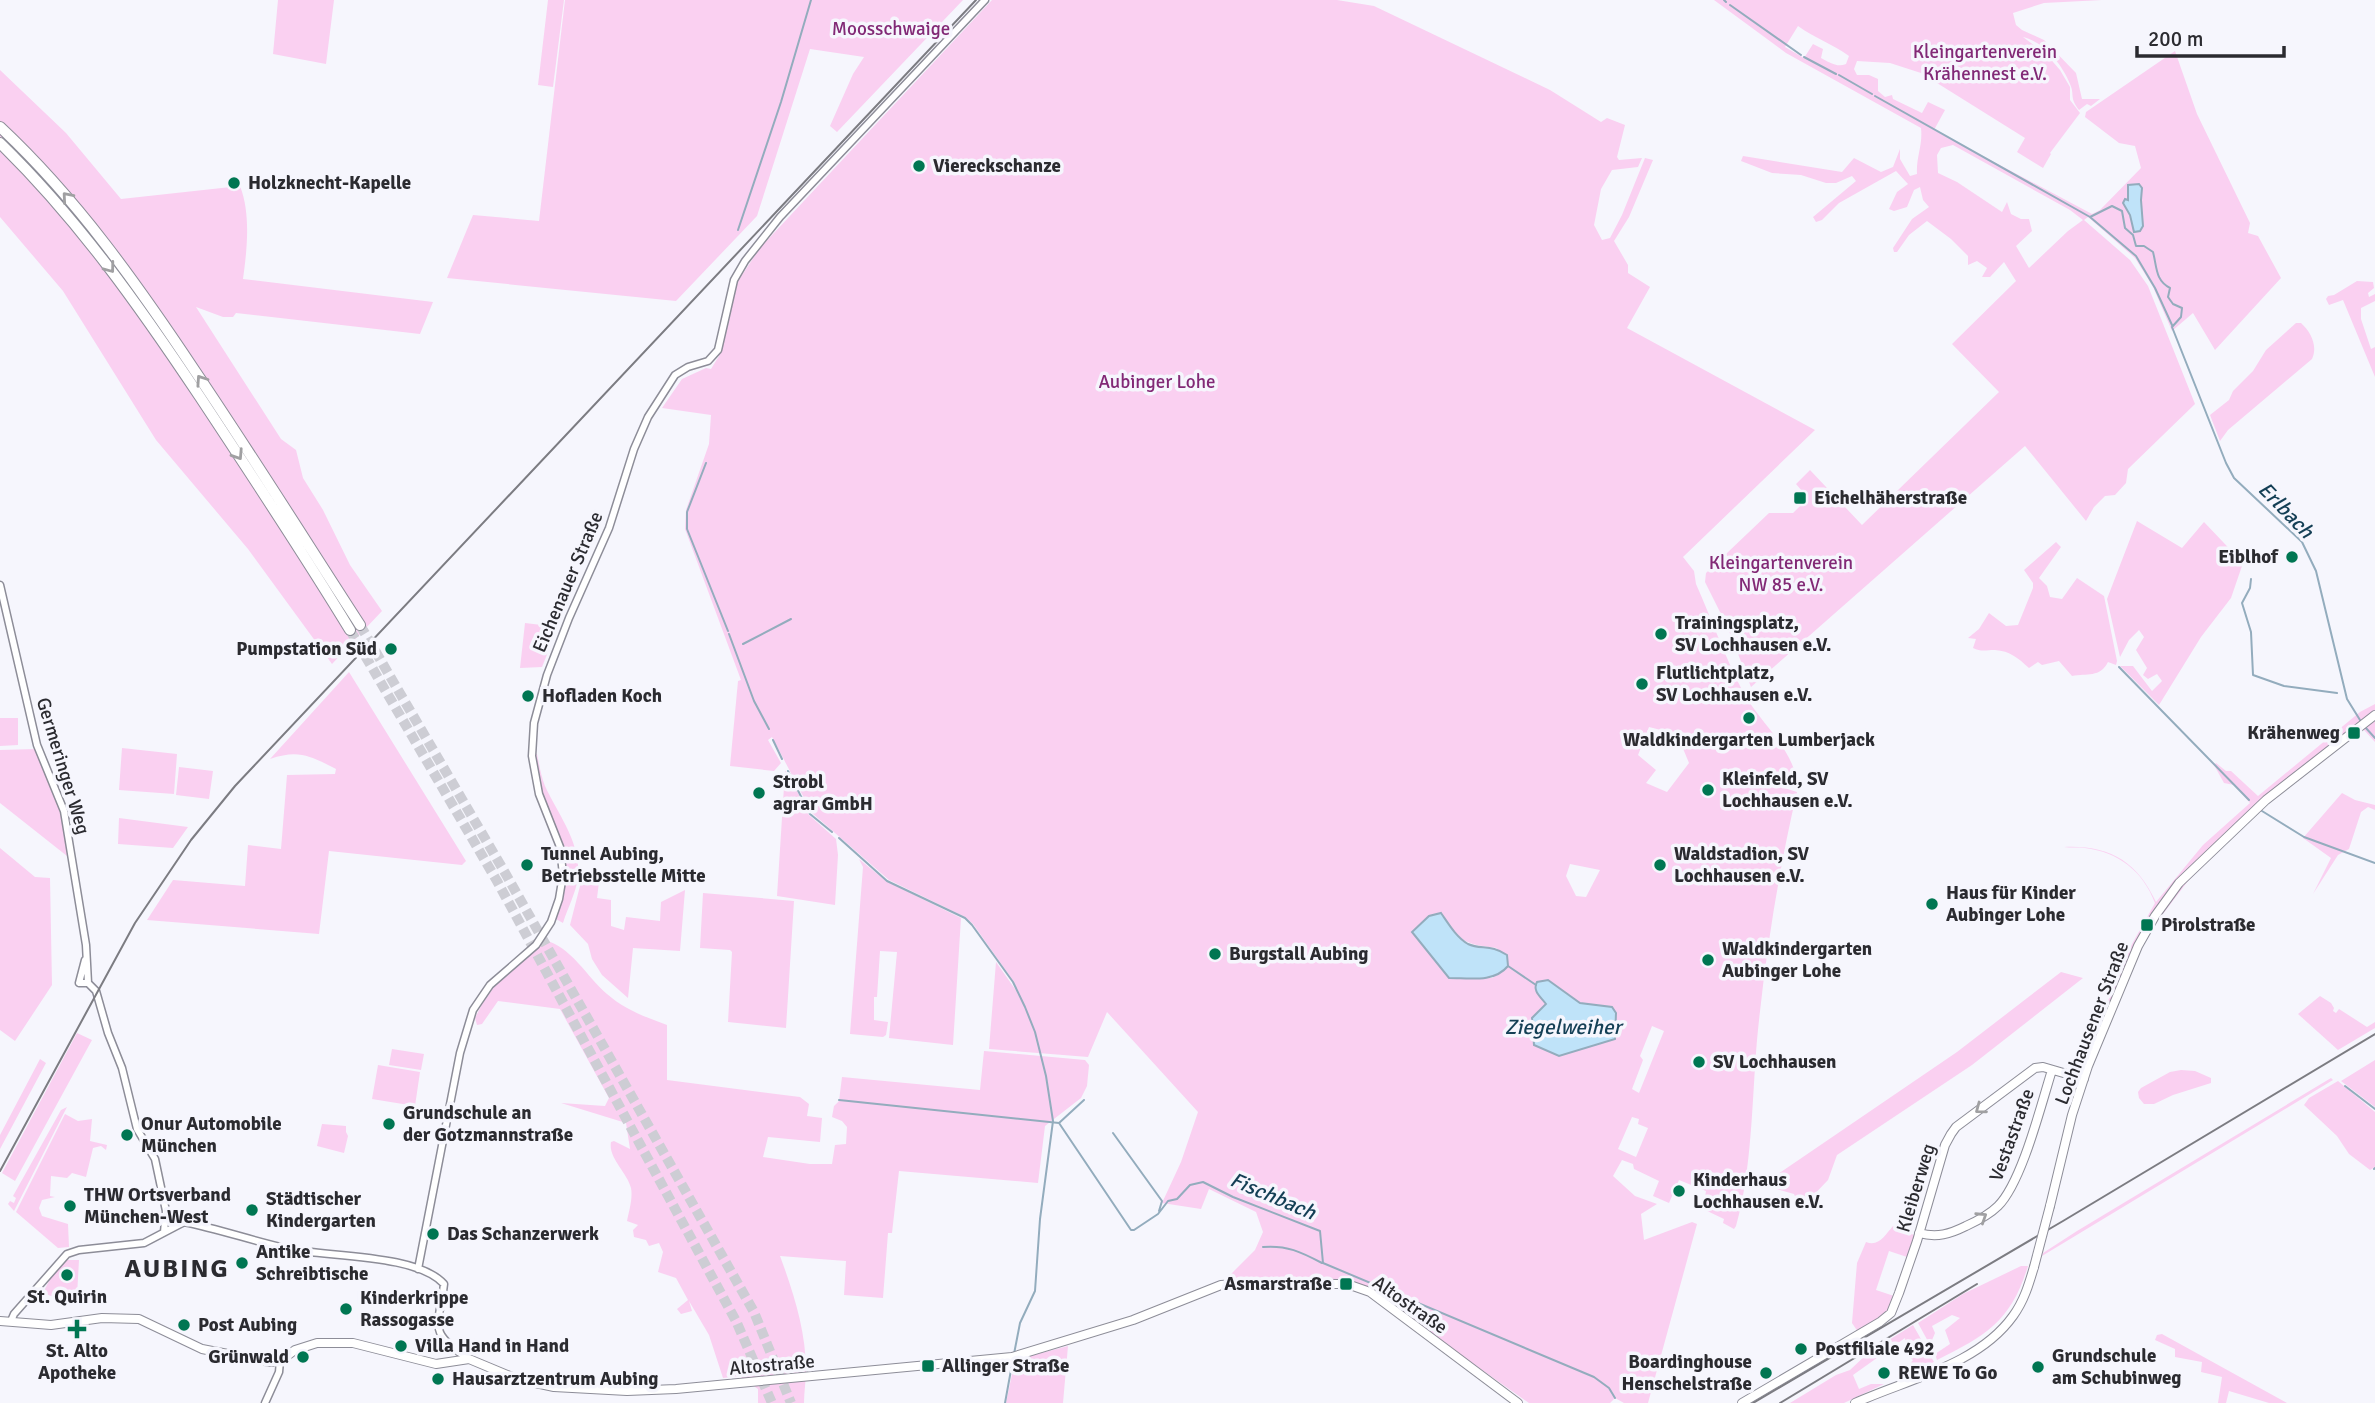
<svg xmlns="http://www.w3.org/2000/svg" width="2375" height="1403" viewBox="0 0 2375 1403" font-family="Signika,sans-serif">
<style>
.green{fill:#fad0f1;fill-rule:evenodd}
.water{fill:#bfe3f9;stroke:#93acbd;stroke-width:2}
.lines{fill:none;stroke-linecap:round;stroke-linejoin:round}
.stream{stroke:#93acbd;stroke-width:2}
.highway-tunnel{stroke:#cdcdd4;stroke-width:10;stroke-dasharray:10 5;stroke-linecap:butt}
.minor-casing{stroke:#8d8d98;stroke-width:9}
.major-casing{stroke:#8d8d98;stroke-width:10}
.highway-casing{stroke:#8d8d98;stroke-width:12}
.minor{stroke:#fff;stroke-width:6}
.major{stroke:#fff;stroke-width:8}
.highway{stroke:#fff;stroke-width:10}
.rail{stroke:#7c7c82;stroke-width:2}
.major-bridge-casing{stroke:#8d8d98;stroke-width:10;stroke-linecap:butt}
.major-bridge{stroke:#fff;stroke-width:8}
.oneway{stroke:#a0a0a2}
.poi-dot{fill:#007652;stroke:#f6f6fd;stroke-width:2.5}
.labels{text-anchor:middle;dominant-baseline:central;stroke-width:7;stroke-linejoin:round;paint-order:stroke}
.park-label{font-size:19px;fill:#822976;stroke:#f6f6fd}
.poi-label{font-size:19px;font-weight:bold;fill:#2b2b30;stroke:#f6f6fd;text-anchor:start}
.street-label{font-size:19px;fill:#2b2b30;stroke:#f6f6fd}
.water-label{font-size:21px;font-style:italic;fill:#143f55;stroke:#f6f6fd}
.district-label{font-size:26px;font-weight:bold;letter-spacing:2px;fill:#2b2b30;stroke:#f6f6fd}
</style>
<rect width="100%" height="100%" fill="#f6f6fd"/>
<path class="green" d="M278,0h56l-8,64 -53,-10z
M548,0h16l-11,87 -15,-2z
M565,0h398l-126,132 -7,-6 23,-52 11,-17 -54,-8 -53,167 -81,85 -229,-23 26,-63 66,6z
M992,0h345l37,6 176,84 51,32 6,-4 18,7 -8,32 2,3 23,-2 -4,9 -26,3 -11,19 -7,36 8,15 8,-2 12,-23 23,-57 8,2 -24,57 -15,24 14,24v8l22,14 -23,41 188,102 -132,127 11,14 2,13c15,34 28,70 45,104 17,34 50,56 57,96l-1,3 -42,-8 42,13c-19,81 -32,165 -40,248 -5,59 -5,131 -21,186l-2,3 -11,-6 1,-4 -21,-10 3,-18 -27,-11 -10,23 -16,-7 6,-15 -25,-12 -1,-5 -11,-4 -9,16 22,20 22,8 -16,10 3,26 48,-18 5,2 -49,179h-24l-9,-5 -5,5h-81l-98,-69 -57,-46 -23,-6 -127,-1 31,-31 8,-18 -7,-20 -47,-23 -8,20 -39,-6 19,-41 17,-50 -91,-100 -19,45 -99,-8 7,-87 24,34 -6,-14 -41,-58 -8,-7 -76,-37 -77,-67 -40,-76 -4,3 13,23 -7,8 -44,-5 8,-85 3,-1 -56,-151 1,-19 23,-66 2,-29 -49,-7 20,-29 24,-11 5,1 8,-13 17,-72 24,-36zM1649,727l28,7 12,29 -22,29 -21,-9 10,-13 -18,-15zM1570,864l30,6 -14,27 -10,-1 -10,-20zM1441,913c20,29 22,31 56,35l-4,30 -44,-1 -37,-45zM1548,980l32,24 32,3 -66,-3 -5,-7zM1652,1026l12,5 -25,62 -7,-4 11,-29 -3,-4zM1632,1117l7,2 -1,5 10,4 -12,29 -18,-8z
M1714,0h388l-58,3 -31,10 3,12 6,5 22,10 32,33 6,26h18l-9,7 -4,-2 -8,6c-10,-13 -4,-15 -9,-26 -8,-20 -26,-42 -47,-47l24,18 13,15 10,17v13l10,13 -30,40 1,1 -8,14 -26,-16 8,-14 -104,-65 -31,-10 -33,-2 -3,8 3,6h12l9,4v12l7,6 7,-2 1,4 29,14 6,-11 17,8 -11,20 158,84 8,-4 41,-42 -6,-22 -16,-3 -34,-26 1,-5 89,-61 22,63 53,109 -2,10 10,3 23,42 -66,72 -22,-37 -21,18 -19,-44 -18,-29 -47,-41 -4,3 46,40 18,26 47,118 -67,65 -2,14 -11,12 -10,1 -11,11 -8,14 -61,-75 -274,241 -24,-61 -22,-44 1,-9 63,-60h24l15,-15 -12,-14 14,-14 52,55 137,-133 -47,-48 64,-63 -12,-19 -14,15h-8l5,-9 -10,-7 -9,4v-9l-17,-17 -24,-18 -18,14 -12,17h-3l-1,-4 19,-29 17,-12 -6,-7 -3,-13 -6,3 -7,17 -13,4 -5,-2 8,-17 11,-8 -12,-13 -57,32 -17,17 -6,2 -3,-5 43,-36 -4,-5 -16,7h-10l-25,-8 -29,-2 -31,-12 2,-5 99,16 12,-14 27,14 12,-5 7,-18v10l10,17 7,-2c-1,-17 6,-29 4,-46l-135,-75zM1798,26c16,12 35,18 51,30l-3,8c-9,4 -17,-2 -25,-6l2,-9 -10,-5 -9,14 -19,-11zM1953,145l117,65 13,10 -15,11 -39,37 -13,-22 16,-15 -3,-12h-8l-10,-5 -4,-12 -5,10 -45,-30 -19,-9 -1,-18 4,-7z
M0,70l66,63 55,66 119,-13c11,28 7,64 3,93l190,23 -13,32 -184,-21 -3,4h-10l-27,-10 85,132 15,11 7,28 20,32 27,55 32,46 -50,53 -84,-115 -92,-109 -93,-149 -63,-74z
M2357,281l16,1 1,6 -6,5 1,4 6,-3v7l-14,7v11l10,30 4,-2v30l-32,-77 -14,5 -3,-6 2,-3 6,-1z
M2296,323h5c10,9 17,23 11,36l-84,71 -8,11 -10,-26 19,-15 4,-9 20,-20 13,-21z
M2137,521l45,27 22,-26 39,41 -12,35 -30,39 -42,68 -39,-39h13l19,25 10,-10 -5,-7 -9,5 -5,-4 4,-7 -11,-18 8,-13 -5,-7 -10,10 -9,17 -13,-58z
M2056,542l5,5 -22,31 8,8 3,11 12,2 15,-21 27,18 13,65 -1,4 -8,-3c-8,16 -21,11 -36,14l-13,-15 -17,4 -4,-3 -9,6c-11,-10 -19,-17 -34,-18 -9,0 -14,2 -22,-2l3,-9 -8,-1 11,-9 10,-16 17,13 12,-1 15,-37v-5l-9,-13z
M525,623l33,4 -16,40 -22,1z
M349,672l117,189 -4,4 -133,-14 -10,83 -172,-14 26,-40 72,6 3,-41 33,4 6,-74 48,-1 1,-5c-26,-13 -37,-20 -66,-10z
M2375,704v38l-12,-13 -95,74 -80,78 -35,46 -12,22 -35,80 -11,3 37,-88 23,-41c-12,-32 -37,-51 -70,-55 -7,-1 -15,0 -21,-1 45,-2 73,14 92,55l47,-57 47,-42 -16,-18 -10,-2 -10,-18 2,-2 10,8h5l27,25 102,-84z
M0,718h18v27l-18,1z
M122,748l55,6 -3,40 -55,-4z
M36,749l28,70 3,37 -67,-53v-53z
M535,754h2c2,10 4,22 8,32 13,29 36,55 33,91 -2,16 -10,30 -15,46l-7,-4c20,-52 4,-75 -13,-122 -5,-14 -6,-29 -8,-43z
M179,767l34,4 -4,28 -33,-4z
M785,771l3,2 21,42 27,24 2,16 -3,50 -58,-9z
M2342,793l13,7 20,5v5l-7,-3 -7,5 -12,37 -11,6 -25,39 18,-36 -28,-20z
M119,818l69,9 -15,21 -55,-4z
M0,848l35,29 15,1 2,107 -37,56 -15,-11z
M859,859l27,22 75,37 -8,127 -64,-7 8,-86 -17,-1 -3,46h-3v23l14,2 -2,13 -3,2 -33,-3 13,-167z
M586,881l13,1 -2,16 14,2v26l13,4 2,-13 34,4 1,-19 24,-12 -5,61 -47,-3 -5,50 -26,-23 -10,-16 -4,-15 -18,-19 11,-43z
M703,893l91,8 -8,127 -58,-6 4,-70 -2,-2 -30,-2z
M544,940c28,7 42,36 63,54 17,15 38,23 60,31v55l133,17 9,7 -2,12 15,2 -2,24 -52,-5 -5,20 47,7h22l3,-19 11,-1 1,-17 -5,-6 -10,-4 2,-11 5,-5 3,-24 138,13 4,-39 101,9 4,5 -2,21 -6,12 -36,28 -7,57 -139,-12 -7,62h-4l-5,65 -39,-3 2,-34 -66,-5c13,35 26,75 26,114 0,10 -2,22 -2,33h-46v-14l-19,-13 -16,2 -14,-43 -20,-34 3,10 -11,3 -4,-5 11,-9 -12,-22 -18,-6 5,-20 -4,-9 -10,3 -3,-6 -12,-3 -1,-7 5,-5 -11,-4c2,-10 6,-23 4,-33 -4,-16 -23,-30 -20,-46l3,-1 16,8 -4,-26 -65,-20 44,3 4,-8 -49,-89 -62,-8 -16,23 -5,1 -2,-7 7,-14 12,-17z
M2061,972l22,6 -111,87 -135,90 -9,25 -21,22 5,2 -1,4 -5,1 -1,-6 -8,-2 -3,-7 -32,-9 195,-133z
M2320,996l11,7 3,5 -1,3 3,2 3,-4 28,18 8,-5v6l-37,22 -40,-36z
M77,1033l15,7 -77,141 -13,-8z
M392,1049l32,5 -3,16 -32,-5z
M40,1059l6,4 -46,86v-14z
M2375,1060v47l-34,-26z
M378,1065l42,7 -5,34 -43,-7z
M2181,1070l14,1 16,7v5l-38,12 -19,9h-10l-5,-6 -1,-6 3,-4 29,-16z
M2331,1078l2,2 -291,176 1,-3 34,-22z
M2338,1081l37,31v55l-5,3 -21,-16 -12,-18 -33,-31 5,-7z
M67,1107l-53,104 -6,-7 2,-3 4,2 2,-5 -3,-2 48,-86z
M65,1114l13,7 14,-2 -2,22 17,4 -1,5 -5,-4 -8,2 -7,29 -14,-4 -5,5 -16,-2 -1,20 5,1 -13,3 -3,8 3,8 26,8 1,23 -11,1 -42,-36z
M322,1124l24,2v6l2,4 -4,17 -27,-7z
M1893,1226l21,9 -7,22 -18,-6 -13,39 18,6 -6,16 -30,20 -6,-9 5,-60 9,-21c13,5 19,-7 27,-16z
M64,1260h15l-2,36 -23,1 -11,-4 9,-18z
M2021,1266h7c-17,55 -41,69 -91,94l-2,-6 15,-10 -5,-14 15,-12 -8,-3 -20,11 3,7 -5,12 -12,-22 45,-29z
M1913,1325l21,37 -12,5 -12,-3 3,-4 -6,-5 -2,-17 -52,37 6,14 12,-5h13l-40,19h-54l46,-28 14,-5 18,-17z
M2162,1334l125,69h-18l-40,-12 -3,12h-8l4,-26 -21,-5 1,-10 -27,-5v-8l-20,-9 2,-5z
M1068,1346l-5,57h-57l9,-43z"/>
<path class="water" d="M2139,184l3,4 -1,12 2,26 -3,5 -6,1 -4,-17 -7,-12 2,-4 3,1v-15z
M1441,913c7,10 15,24 27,31 13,6 23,0 39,11l1,11c-14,17 -39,12 -59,12l-37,-46 17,-16z
M1548,980l32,23 32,4 4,6 -1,26 -56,17 -25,-11 -2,-27 14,-14c-5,-7 -14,-13 -9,-22z"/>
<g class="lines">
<path class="stream" d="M1724,0l2,2
M1730,5l71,50
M1804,57l32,17
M1839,75l33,19
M1875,96l215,121 22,-11 10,5 3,17 8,7 3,11h8l9,6c4,15 2,28 17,36l-2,9 5,7 9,4 -1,9 -9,10 54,136 8,15 68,64 14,29 31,128 13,21
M2090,217l46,39 19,32 17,37
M738,230l43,-128 30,-102
M706,463l-19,49v17l41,102
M2251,579l-1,9 -8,15 9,29 2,43 31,11 53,7
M729,634l25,67 15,28
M743,644l48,-25
M2119,667l130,133
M2365,727l10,11
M773,740l9,19
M788,771l22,43 22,18
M2262,811l42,26 71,26
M839,838l48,43 78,37 7,7 41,57 12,25 10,25 11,44 7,45 -13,98 -5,72 -15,32 -6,31
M1508,966l28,19
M2345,1086l30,23
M839,1100l220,23 25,-23
M1059,1123l72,107h3l24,-16 10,-13 9,-2 13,-14 13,-3 30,15 87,34 3,32 271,114 15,11 6,10
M1113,1133l49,68 -3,10
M2374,1169l1,-1
M1263,1247c24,-2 38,5 59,16
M1005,1403l8,-44"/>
<path class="highway-tunnel" d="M360,625l144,246 250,441 37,91
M350,630l147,251 239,440 36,82"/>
<defs>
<path id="minor" d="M0,585l37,160 27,66 22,134 2,38 8,8 12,42 14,35 15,61 18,30 11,52 -2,21
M85,960l-6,23h9
M166,1211l18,11
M418,1269l42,-216 13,-43 17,-25 46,-40 15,-23 8,-23 4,-24 -3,-28 -21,-53 -7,-38 2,-33 13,-48 22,-57 40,-90 25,-79 14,-32 27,-42 13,-8 20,-6 10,-11 16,-70 11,-19 35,-44 205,-217
M11,1321l3,-7 53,-60 12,-4 65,-7 40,-21c35,7 69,19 105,27 40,8 128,5 155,35 -5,43 -18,47 25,75
M265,1403l14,-31 1,-11"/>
<path id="major" d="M2050,1206l22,-91 16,-49 50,-120 17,-30 24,-33 87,-83 109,-85
M1919,1233c18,5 31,1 47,-7 11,-5 23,-11 32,-20 24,-24 43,-101 54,-136
M0,1321l51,4 51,-7 37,1 63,30 68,13 10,-1 15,-11 22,-7h36l83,21 33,-5 48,20 37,8 73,4 49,-2 336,-32 121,-37 88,-35 30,-2 87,1 12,1 20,7 148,111
M1742,1403l138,-81 11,-9 8,-20 18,-52 28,-96 6,-11 5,-7 79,-59 8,-1 41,12
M1855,1403c53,-24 123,-38 158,-87 11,-15 16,-32 21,-49"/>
<path id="highway" d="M0,127c77,72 137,157 195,244 56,83 110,169 165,254
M0,143c78,76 140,164 200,254 51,77 102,154 150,233"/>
</defs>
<use href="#minor" class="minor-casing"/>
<use href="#major" class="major-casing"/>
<use href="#highway" class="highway-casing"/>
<use href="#minor" class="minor"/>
<use href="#major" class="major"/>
<use href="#highway" class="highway"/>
<path class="rail" d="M0,1171l135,-248 56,-83 44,-54 741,-786
M1753,1403l310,-182 312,-187
M1780,1403l197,-119"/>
<defs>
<path id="major-bridge" d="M2034,1267l16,-61"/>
</defs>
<use href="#major-bridge" class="major-bridge-casing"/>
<use href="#major-bridge" class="major-bridge"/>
</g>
<defs><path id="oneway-chevron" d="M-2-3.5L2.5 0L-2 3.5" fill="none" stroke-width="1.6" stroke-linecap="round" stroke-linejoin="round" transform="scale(1.75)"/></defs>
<g class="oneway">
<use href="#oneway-chevron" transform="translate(67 197) rotate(-131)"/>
<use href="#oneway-chevron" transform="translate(110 268) rotate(53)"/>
<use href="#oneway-chevron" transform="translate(201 380) rotate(-124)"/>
<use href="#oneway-chevron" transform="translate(238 455) rotate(57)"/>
<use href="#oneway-chevron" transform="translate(1980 1109) rotate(143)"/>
<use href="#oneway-chevron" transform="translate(1982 1217) rotate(-33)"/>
</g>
<g class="poi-dot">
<circle cx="919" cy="166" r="7"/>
<circle cx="234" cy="183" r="7"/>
<rect x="1793" y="491" width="14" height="14" rx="3.5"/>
<circle cx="2292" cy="557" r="7"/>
<circle cx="1661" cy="634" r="7"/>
<circle cx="391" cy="649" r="7"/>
<circle cx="1642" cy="684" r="7"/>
<circle cx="528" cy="696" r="7"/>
<circle cx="1749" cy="718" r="7"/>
<rect x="2347" y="726" width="14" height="14" rx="3.5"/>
<circle cx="1708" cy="790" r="7"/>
<circle cx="759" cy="793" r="7"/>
<circle cx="527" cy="865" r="7"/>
<circle cx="1660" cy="865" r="7"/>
<circle cx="1932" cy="904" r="7"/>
<rect x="2140" y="918" width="14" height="14" rx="3.5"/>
<circle cx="1215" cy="954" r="7"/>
<circle cx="1708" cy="960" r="7"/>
<circle cx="1699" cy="1062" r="7"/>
<circle cx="389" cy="1124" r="7"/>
<circle cx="127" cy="1135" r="7"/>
<circle cx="1679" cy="1191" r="7"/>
<circle cx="70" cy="1206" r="7"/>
<circle cx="252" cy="1210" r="7"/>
<circle cx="433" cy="1234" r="7"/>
<circle cx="242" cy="1263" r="7"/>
<circle cx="67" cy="1275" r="7"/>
<rect x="1339" y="1277" width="14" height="14" rx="3.5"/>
<circle cx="346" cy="1309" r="7"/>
<circle cx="184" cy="1325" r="7"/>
<path d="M73.5 1318.5h7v7h7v7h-7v7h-7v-7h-7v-7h7z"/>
<circle cx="401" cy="1346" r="7"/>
<circle cx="1801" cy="1349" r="7"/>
<circle cx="303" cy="1357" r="7"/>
<rect x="921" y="1359" width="14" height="14" rx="3.5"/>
<circle cx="2038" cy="1367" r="7"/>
<circle cx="1766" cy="1373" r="7"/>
<circle cx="1884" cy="1373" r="7"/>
<circle cx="438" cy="1379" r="7"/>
</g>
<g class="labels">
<g class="park-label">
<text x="891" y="29">Moosschwaige</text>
<text x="1985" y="52">Kleingartenverein<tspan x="1985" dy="22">Krähennest e.V.</tspan></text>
<text x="1157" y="382">Aubinger Lohe</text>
<text x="1781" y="563">Kleingartenverein<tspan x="1781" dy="22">NW 85 e.V.</tspan></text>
</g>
<g class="poi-label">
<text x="933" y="166">Viereckschanze</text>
<text x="248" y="183">Holzknecht-Kapelle</text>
<text x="1814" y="498">Eichelhäherstraße</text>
<text x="2278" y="557" text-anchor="end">Eiblhof</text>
<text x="1675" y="623">Trainingsplatz,<tspan x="1675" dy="22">SV Lochhausen e.V.</tspan></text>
<text x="377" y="649" text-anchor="end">Pumpstation Süd</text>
<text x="1656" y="673">Flutlichtplatz,<tspan x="1656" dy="22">SV Lochhausen e.V.</tspan></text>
<text x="542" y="696">Hofladen Koch</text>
<text x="2340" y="733" text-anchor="end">Krähenweg</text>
<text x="1749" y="740" text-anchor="middle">Waldkindergarten Lumberjack</text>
<text x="1722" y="779">Kleinfeld, SV<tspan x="1722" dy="22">Lochhausen e.V.</tspan></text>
<text x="773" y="782">Strobl<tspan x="773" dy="22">agrar GmbH</tspan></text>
<text x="541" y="854">Tunnel Aubing,<tspan x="541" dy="22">Betriebsstelle Mitte</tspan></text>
<text x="1674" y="854">Waldstadion, SV<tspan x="1674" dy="22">Lochhausen e.V.</tspan></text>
<text x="1946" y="893">Haus für Kinder<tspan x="1946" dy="22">Aubinger Lohe</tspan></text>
<text x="2161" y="925">Pirolstraße</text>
<text x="1722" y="949">Waldkindergarten<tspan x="1722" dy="22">Aubinger Lohe</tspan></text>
<text x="1229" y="954">Burgstall Aubing</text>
<text x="1713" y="1062">SV Lochhausen</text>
<text x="403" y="1113">Grundschule an<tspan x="403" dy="22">der Gotzmannstraße</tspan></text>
<text x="141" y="1124">Onur Automobile<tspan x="141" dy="22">München</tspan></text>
<text x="1693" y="1180">Kinderhaus<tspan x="1693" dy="22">Lochhausen e.V.</tspan></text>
<text x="84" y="1195">THW Ortsverband<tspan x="84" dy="22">München-West</tspan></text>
<text x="266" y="1199">Städtischer<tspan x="266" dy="22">Kindergarten</tspan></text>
<text x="447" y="1234">Das Schanzerwerk</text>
<text x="256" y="1252">Antike<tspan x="256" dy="22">Schreibtische</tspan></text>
<text x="1332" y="1284" text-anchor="end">Asmarstraße</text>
<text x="67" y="1297" text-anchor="middle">St. Quirin</text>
<text x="360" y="1298">Kinderkrippe<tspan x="360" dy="22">Rassogasse</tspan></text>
<text x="198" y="1325">Post Aubing</text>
<text x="415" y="1346">Villa Hand in Hand</text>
<text x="1815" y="1349">Postfiliale 492</text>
<text x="77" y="1351" text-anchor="middle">St. Alto<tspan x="77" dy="22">Apotheke</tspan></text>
<text x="2052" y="1356">Grundschule<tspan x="2052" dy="22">am Schubinweg</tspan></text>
<text x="289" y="1357" text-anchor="end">Grünwald</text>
<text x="1752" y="1362" text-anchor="end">Boardinghouse<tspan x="1752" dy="22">Henschelstraße</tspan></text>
<text x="942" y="1366">Allinger Straße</text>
<text x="1898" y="1373">REWE To Go</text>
<text x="452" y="1379">Hausarztzentrum Aubing</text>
</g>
<g class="street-label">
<text transform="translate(568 582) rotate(-67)">Eichenauer Straße</text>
<text transform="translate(63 766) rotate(73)">Germeringer Weg</text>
<text transform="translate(2092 1023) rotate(-69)">Lochhausener Straße</text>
<text transform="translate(2012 1135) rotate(-70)">Vestastraße</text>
<text transform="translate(1916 1188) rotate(-73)">Kleiberweg</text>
<text transform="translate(1410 1305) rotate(35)">Altostraße</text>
<text transform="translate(772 1365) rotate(-5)">Altostraße</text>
</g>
<g class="water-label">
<text transform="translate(2286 510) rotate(46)">Erlbach</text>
<text x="1563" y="1027">Ziegelweiher</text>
<text transform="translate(1273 1196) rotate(23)">Fischbach</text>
</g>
<g class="district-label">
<text x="177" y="1269">AUBING</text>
</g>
</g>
<path d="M2137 46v10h147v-10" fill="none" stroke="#2b2b30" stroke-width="3.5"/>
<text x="2148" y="46" font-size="21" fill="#2b2b30" stroke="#f6f6fd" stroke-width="5" paint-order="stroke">200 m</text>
</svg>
